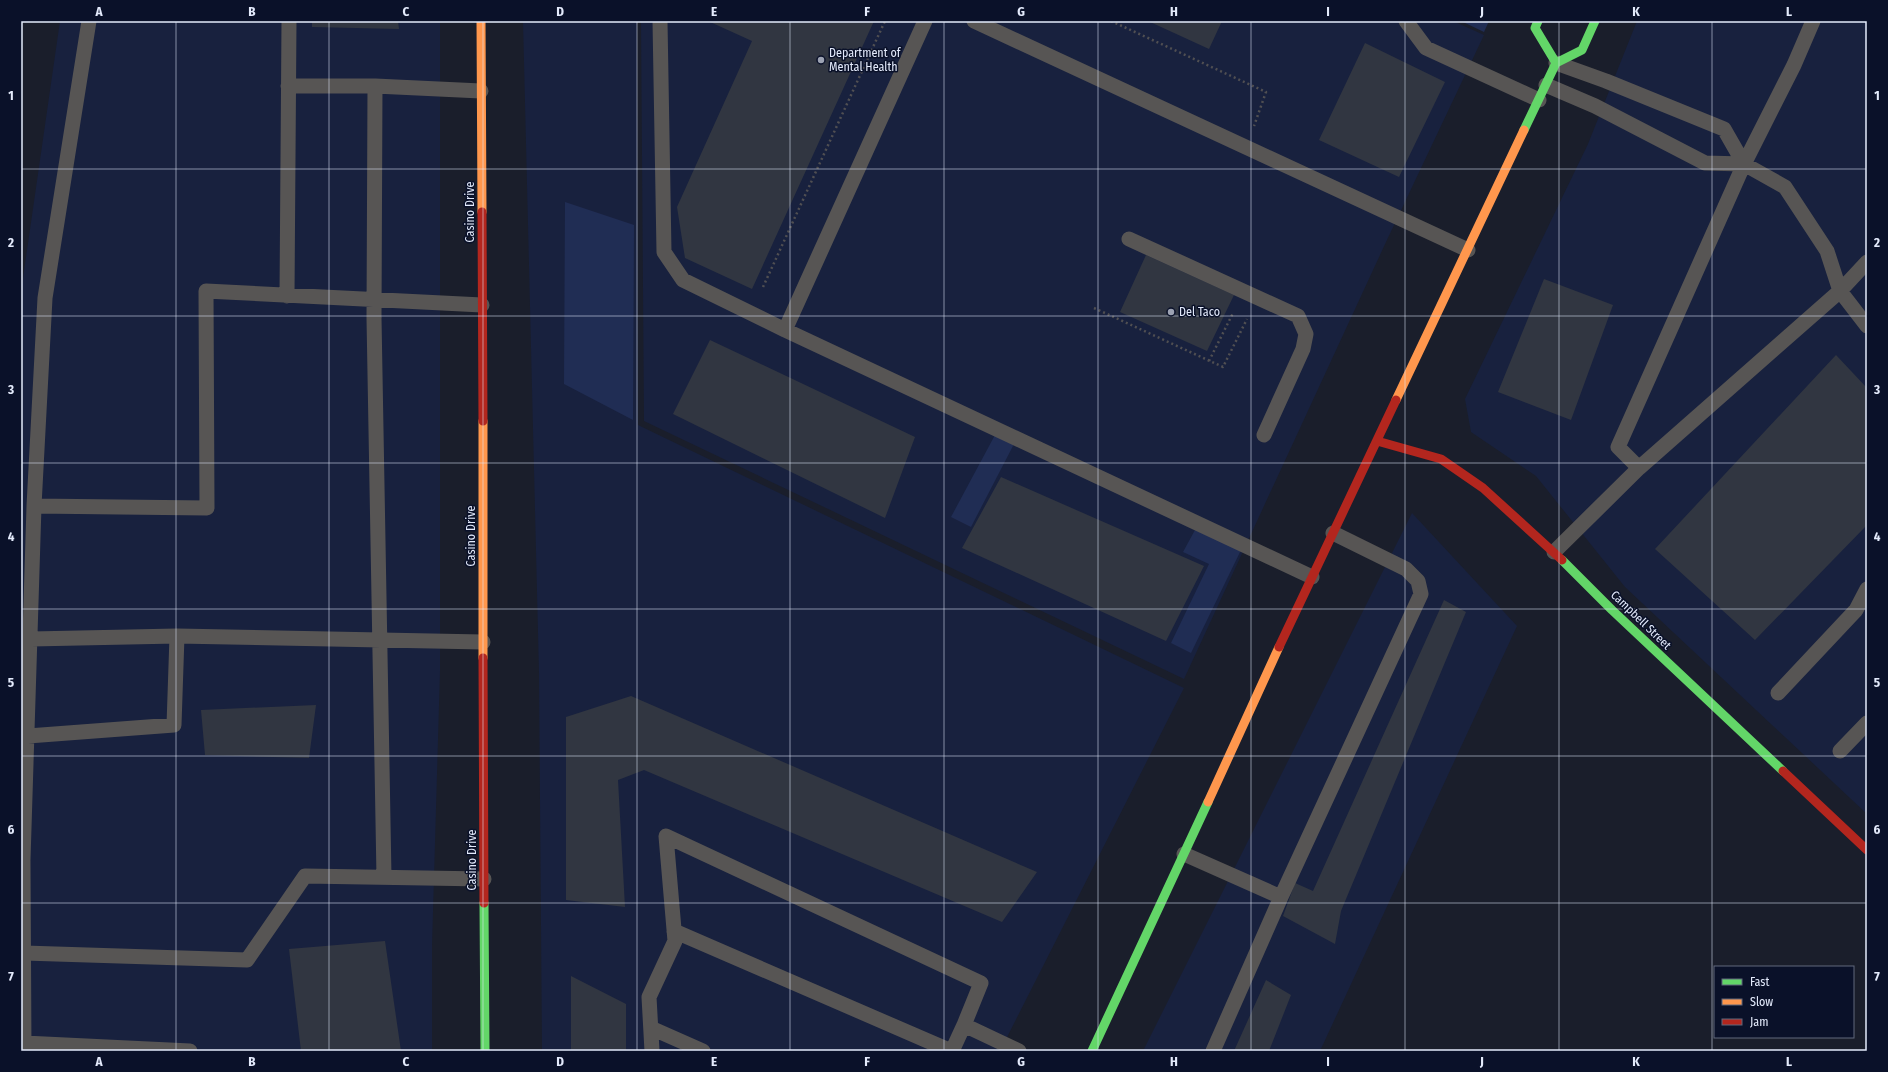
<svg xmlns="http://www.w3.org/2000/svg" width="1888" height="1072" viewBox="0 0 1888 1072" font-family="'Fira Sans Condensed',sans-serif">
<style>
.built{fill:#18213e}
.green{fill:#202d54}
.building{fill:#313641}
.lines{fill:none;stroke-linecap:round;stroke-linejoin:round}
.path{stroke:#504f52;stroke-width:2.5;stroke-dasharray:2 3;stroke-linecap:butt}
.lane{stroke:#575554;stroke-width:15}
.fast{stroke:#63d668;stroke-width:9}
.slow{stroke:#ff974d;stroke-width:9}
.jam{stroke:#b3261e;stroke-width:9}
.grid{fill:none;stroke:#e4ebfc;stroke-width:1;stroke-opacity:0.55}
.poi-dot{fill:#9da3b3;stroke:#0a1129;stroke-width:1.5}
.labels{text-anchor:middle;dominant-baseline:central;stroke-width:3;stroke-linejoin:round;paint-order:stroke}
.poi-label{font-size:12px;fill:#e4ebfc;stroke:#0a1129;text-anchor:start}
.street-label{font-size:12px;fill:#e4ebfc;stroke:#0a1129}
.neatline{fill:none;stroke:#e4ebfc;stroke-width:1.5}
.grid-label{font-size:13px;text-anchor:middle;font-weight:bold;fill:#e4ebfc}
</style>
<rect width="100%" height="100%" fill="#1a1e2b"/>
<path class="built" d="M60,21h380v650l-8,275v105h-411v-759z
M523,21h114l1,404 546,263 -184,363h-458l-3,-378z
M641,21h812l31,14 -98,207 -202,437 -540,-258z
M1637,21h230v793l-242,-227 -89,-111 -65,-44 -6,-33 123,-255z
M1412,513l105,113 -197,425h-177z"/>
<path class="green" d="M1461,21h28l-5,11z
M565,202l69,23 -1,195 -69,-36z
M995,435l19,9 -43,83 -20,-10z
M1195,530l46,20 -50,103 -20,-10 38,-79 -26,-12z"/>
<path class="building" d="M312,21h86l1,8 -87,-2z
M708,21h166l-122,268 -67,-31 -8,-51 75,-166z
M1148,21h74l-13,28z
M1365,43l80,39 -46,95 -80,-37z
M1146,255l88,40 -27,56 -87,-39z
M1544,279l69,26 -42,115 -73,-28z
M710,340l205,97 -30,81 -212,-104z
M1836,355l31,33v137l-112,115 -100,-91z
M1001,477l203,89 -38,75 -204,-93z
M1444,600l22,12 -125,299 -6,33 -52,-28 12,-33 18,8z
M631,696l406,176 -35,50 -358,-152 -26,10 7,127 -59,-7v-183z
M316,705l-7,53 -104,-3 -4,-45z
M385,941l16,110h-100l-12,-102z
M571,976l55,28v47h-55z
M1266,980l25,15 -22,56h-35z"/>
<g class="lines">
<path class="path" d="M1111,21l155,71 -12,34
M763,287l122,-266
M1094,308l129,59 24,-48
M1209,361l24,-48"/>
<path class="lane" d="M660,21l4,231 19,28 102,50
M925,21l-140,309 527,247
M974,21l494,229
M1406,21l20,27 113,52
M1556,63l50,18 118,48 20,35
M1546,85l49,21 110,57 39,1 41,23 42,64 13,40 27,-29
M288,86h87
M1129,239l169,77 8,18 -3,15 -39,86
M287,296l2,-275
M1639,468l-21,-21 126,-283 50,-99 19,-44
M34,506l173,2 -1,-217 276,14
M1554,552l85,-84 201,-177 27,35
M31,639l146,-3
M1778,693l78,-83 11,-21
M28,736l146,-11 3,-89 306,6
M1840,751l27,-28
M1184,854l97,43
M384,877l-10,-559 1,-232 106,5
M674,931l277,120
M24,953l223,7 58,-84 179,3
M651,1028l52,23
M24,1043l166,8
M24,1051l-1,-191 11,-354 11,-208 44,-277
M652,1051l-3,-54 26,-56 -9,-105 315,147 -17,42 55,26
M952,1051l12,-26
M1213,1051l68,-154 140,-303 -3,-13 -12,-12 -73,-36"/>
<path class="fast" d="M1538,21l-3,7 21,35
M1556,63l26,-13 13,-29
M1524,130l32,-67
M1562,560l50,50 171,161
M484,903l1,148
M1092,1051l116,-249"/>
<path class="slow" d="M481,21l1,191
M1396,400l128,-270
M483,421v237
M1208,802l71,-155"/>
<path class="jam" d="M482,212l1,209
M1377,441l64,18 42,29 79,72
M1279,647l117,-247
M483,658l1,245
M1783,771l84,79"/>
</g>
<path class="grid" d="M176,21v1030M329,21v1030M483,21v1030M637,21v1030M790,21v1030M944,21v1030M1098,21v1030M1251,21v1030M1405,21v1030M1559,21v1030M1712,21v1030M21,169h1846M21,316h1846M21,463h1846M21,609h1846M21,756h1846M21,903h1846"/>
<g class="poi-dot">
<circle cx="821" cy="60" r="4"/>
<circle cx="1171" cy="312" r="4"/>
</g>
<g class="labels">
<g class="poi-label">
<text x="829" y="53">Department of<tspan x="829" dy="14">Mental Health</tspan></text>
<text x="1179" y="312">Del Taco</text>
</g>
<g class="street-label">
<text transform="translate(470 212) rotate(-90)">Casino Drive</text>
<text transform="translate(471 536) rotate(-90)">Casino Drive</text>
<text transform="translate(1641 620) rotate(44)">Campbell Street</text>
<text transform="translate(472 860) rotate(-90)">Casino Drive</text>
</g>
</g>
<rect width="1888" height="1072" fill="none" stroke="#0a1129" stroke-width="44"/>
<rect x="1714" y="966" width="140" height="72" fill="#0a1129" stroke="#61687d"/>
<rect x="1722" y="979" width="20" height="6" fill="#63d668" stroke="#61687d"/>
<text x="1750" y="986" font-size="12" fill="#e4ebfc">Fast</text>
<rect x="1722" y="999" width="20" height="6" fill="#ff974d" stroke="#61687d"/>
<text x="1750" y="1006" font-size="12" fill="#e4ebfc">Slow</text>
<rect x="1722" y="1019" width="20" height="6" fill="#b3261e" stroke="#61687d"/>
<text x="1750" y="1026" font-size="12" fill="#e4ebfc">Jam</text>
<rect x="22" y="22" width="1844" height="1028" class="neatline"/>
<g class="grid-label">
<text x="99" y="16">A</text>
<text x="252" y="16">B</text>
<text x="406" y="16">C</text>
<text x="560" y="16">D</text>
<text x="714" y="16">E</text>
<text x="867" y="16">F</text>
<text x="1021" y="16">G</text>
<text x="1174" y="16">H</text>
<text x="1328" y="16">I</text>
<text x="1482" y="16">J</text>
<text x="1636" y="16">K</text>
<text x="1789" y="16">L</text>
<text x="11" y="100">1</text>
<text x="1877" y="100">1</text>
<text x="11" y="247">2</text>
<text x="1877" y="247">2</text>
<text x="11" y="394">3</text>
<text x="1877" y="394">3</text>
<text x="11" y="541">4</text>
<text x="1877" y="541">4</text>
<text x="11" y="687">5</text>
<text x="1877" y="687">5</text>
<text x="11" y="834">6</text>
<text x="1877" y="834">6</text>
<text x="11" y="981">7</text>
<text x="1877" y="981">7</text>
<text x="99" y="1066">A</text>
<text x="252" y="1066">B</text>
<text x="406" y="1066">C</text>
<text x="560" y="1066">D</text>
<text x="714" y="1066">E</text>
<text x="867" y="1066">F</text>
<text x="1021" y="1066">G</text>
<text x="1174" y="1066">H</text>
<text x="1328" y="1066">I</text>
<text x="1482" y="1066">J</text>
<text x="1636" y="1066">K</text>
<text x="1789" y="1066">L</text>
</g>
</svg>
